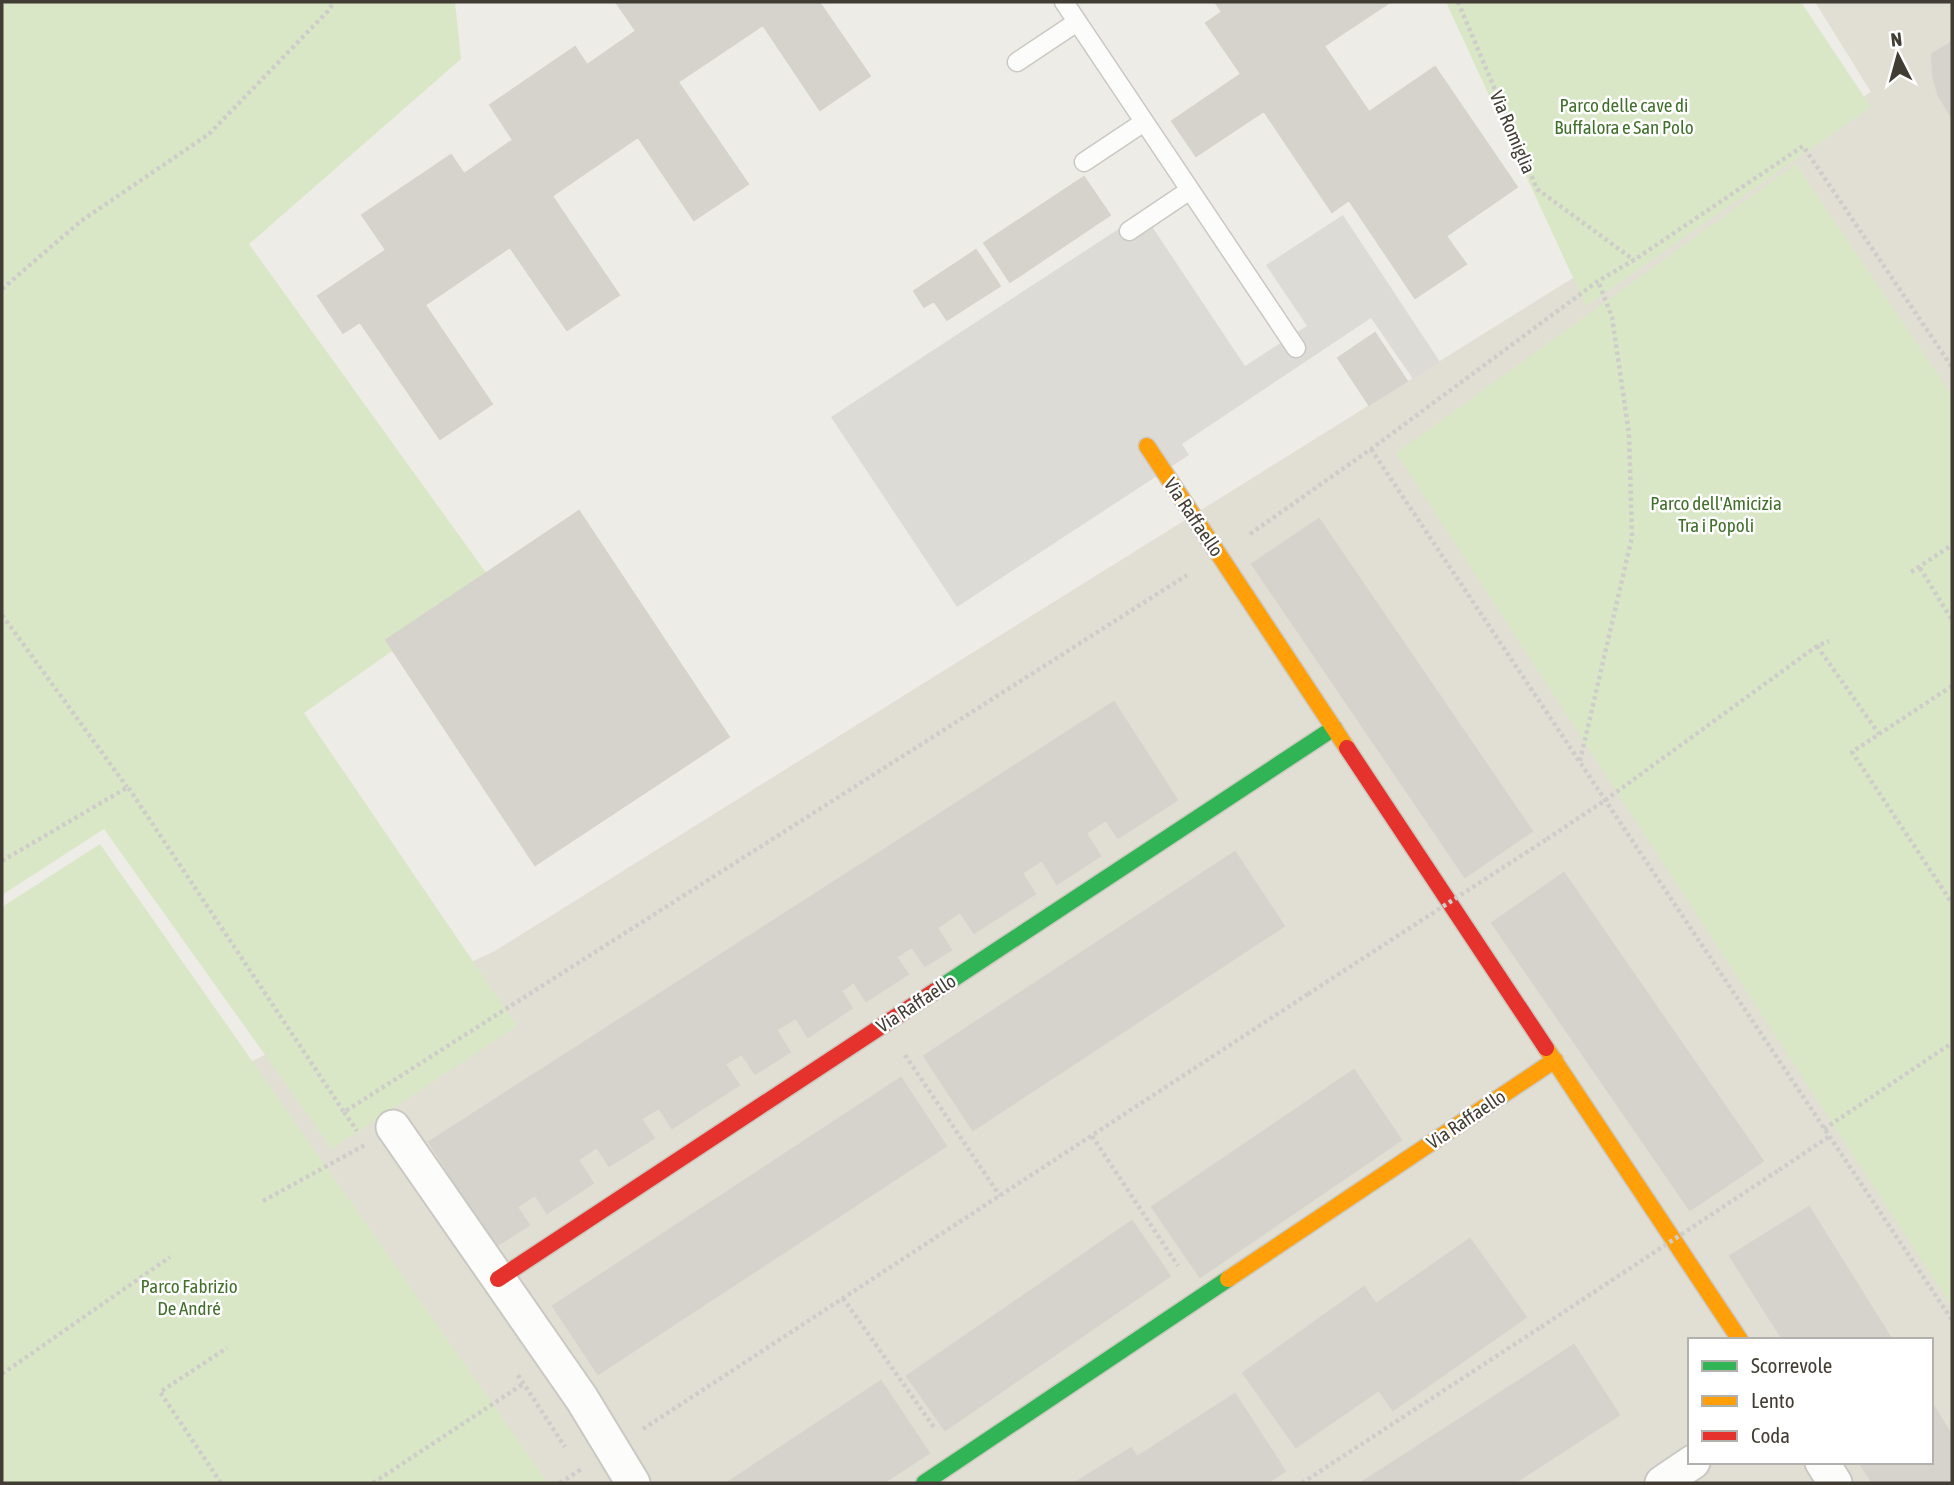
<svg xmlns="http://www.w3.org/2000/svg" width="1954" height="1485" viewBox="0 0 1954 1485" font-family="'Asap Condensed',sans-serif">
<style>
.residential{fill:#e1ded4;fill-rule:evenodd}
.green{fill:#d9e7c7}
.parking{fill:#dddbd6}
.building{fill:#d6d3cd;stroke:#d6d3cc;stroke-width:2}
.lines{fill:none;stroke-linecap:round;stroke-linejoin:round}
.lane-casing{stroke:#cac8c2;stroke-width:21}
.street-casing{stroke:#cac8c2;stroke-width:37}
.fast-casing{stroke:#ccc9be;stroke-width:19}
.slow-casing{stroke:#ccc9be;stroke-width:19}
.jam-casing{stroke:#ccc9be;stroke-width:19}
.path{stroke:#cecdc9;stroke-width:4.5;stroke-dasharray:3.5 3.5;stroke-linecap:butt}
.lane{stroke:#fcfcfb;stroke-width:18}
.street{stroke:#fcfcfb;stroke-width:33}
.fast{stroke:#30b455;stroke-width:16}
.slow{stroke:#ff9f0a;stroke-width:16}
.jam{stroke:#e5322d;stroke-width:16}
.path-bridge{stroke:#cecdc9;stroke-width:4.5;stroke-dasharray:3.5 3.5;stroke-linecap:butt}
.labels{text-anchor:middle;dominant-baseline:central;stroke-width:5;stroke-linejoin:round;paint-order:stroke}
.park-label{font-size:19px;fill:#41702b;stroke:#fff}
.street-label{font-size:19px;fill:#423d34;stroke:#fff}
</style>
<rect width="100%" height="100%" fill="#eeece6"/>
<path class="residential" d="M1815,2h137v1481h-1950v-309l491,-222 1378,-860zM1690,1340h241v122h-241z"/>
<path class="green" d="M2,2h453l6,57 -212,185 243,337 -188,132 213,313 -185,123 -228,-320 -102,66z
M1446,2h355l70,105 -285,199z
M1796,164l156,231v912l-556,-854z
M100,844l448,639h-546v-576z"/>
<path class="parking" d="M1143,213l102,153 62,-40 -41,-61 77,-50 97,147 -27,17 -42,-61 -189,126 7,11 -232,152 -126,-190z"/>
<path class="building" d="M616,2h203l51,74 -50,34 -57,-85 -85,57 70,102 -54,36 -56,-83 -86,59 67,99 -52,35 -57,-83 -85,58 67,99 -52,35 -80,-117 -17,11 -25,-37 68,-46 -24,-35 89,-60 13,19 49,-34 -23,-35 85,-58 12,18 49,-34z
M1215,2h175l-66,44 45,66 66,-45 82,120 -71,49 20,28 -51,34 -66,-98 -17,12 -68,-101 -68,45 -24,-35 69,-47 -35,-51 16,-11z
M1952,42v76l-14,-24 -5,-19 -1,-21z
M1084,177l26,38 -100,67 -26,-39z
M976,250l24,36 -53,34 -13,-19 -10,6 -10,-16z
M1375,333l32,48 -38,24 -31,-47z
M579,511l150,226 -194,128 -149,-225z
M1319,519l213,312 -67,46 -213,-313z
M1114,702l63,98 -59,38 -12,-18 -20,13 14,23 -43,28 -15,-24 -20,13 13,21 -61,39 -14,-21 -23,16 14,22 -26,16 -13,-19 -16,10 12,17 -42,27 -12,-19 -13,9 11,17 -44,29 -12,-19 -20,12 14,22 -35,22 -13,-20 -17,10 14,21 -67,43 -13,-20 -18,11 13,19 -45,28 -12,-19 -19,13 15,23 -46,30 -12,-18 -18,12 12,18 -33,21 -67,-104z
M1235,852l49,74 -311,204 -49,-74z
M1564,873l199,288 -73,49 -198,-287z
M1354,1070l47,70 -201,137 -48,-70z
M901,1078l45,68 -348,228 -45,-68z
M1809,1207l83,133h-109l-53,-84z
M1132,1221l38,55 -225,154 -38,-54z
M1470,1239l56,78 -133,93 -14,-20 -83,57 -53,-74 121,-86 12,17z
M1574,1345l45,70 -105,68h-153z
M881,1381l48,72 -46,30h-156z
M1235,1394l50,77 -18,12h-192l56,-35 6,9z
M1931,1402l21,34v47h-79l-14,-21h72z"/>
<g class="lines">
<defs>
<path id="lane" d="M1064,2l232,346
M1017,62l60,-40
M1084,162l60,-40
M1129,231l61,-41"/>
<path id="street" d="M393,1127l189,272 51,84
M1822,1462l13,21
M1662,1483l31,-21"/>
<path id="fast" d="M935,991l399,-263
M924,1483l304,-204"/>
<path id="slow" d="M1147,446l200,302
M1546,1048l194,292
M1228,1279l327,-219"/>
<path id="jam" d="M1347,748l199,300
M498,1279l437,-288"/>
</defs>
<use href="#lane" class="lane-casing"/>
<use href="#street" class="street-casing"/>
<use href="#fast" class="fast-casing"/>
<use href="#slow" class="slow-casing"/>
<use href="#jam" class="jam-casing"/>
<path class="path" d="M1458,2l79,187 97,71
M2,289l79,-68 128,-87 119,-123 6,-9
M1371,449l581,871
M1250,534l121,-85 227,-168 36,-21 169,-114 149,221
M1920,568l32,52
M1911,572l41,-27
M2,615l125,172
M1817,646l62,88
M1952,686l-100,66 100,151
M1580,761l52,-224 -3,-103 -17,-117 -14,-36
M1547,839l57,-38 213,-155 12,-5
M2,861l126,-74 216,325 843,-537
M905,1055l95,141
M344,1112l13,19
M1824,1129l128,-86
M1092,1136l86,130
M1779,1170l51,-34
M263,1201l102,-56
M843,1298l92,131
M2,1374l168,-117
M518,1375l47,72
M643,1429l665,-435
M221,1483l-61,-91 67,-44
M373,1483l150,-99
M560,1483l23,-15
M1302,1483l239,-156"/>
<use href="#lane" class="lane"/>
<use href="#street" class="street"/>
<use href="#fast" class="fast"/>
<use href="#slow" class="slow"/>
<use href="#jam" class="jam"/>
<path class="path-bridge" d="M1308,994l239,-155
M1541,1327l238,-157"/>
</g>
<g class="labels">
<g class="park-label">
<text x="1624" y="105">Parco delle cave di<tspan x="1624" dy="22">Buffalora e San Polo</tspan></text>
<text x="1716" y="503">Parco dell'Amicizia<tspan x="1716" dy="22">Tra i Popoli</tspan></text>
<text x="189" y="1286">Parco Fabrizio<tspan x="189" dy="22">De André</tspan></text>
</g>
<g class="street-label">
<text transform="translate(1513 132) rotate(67)">Via Romiglia</text>
<text transform="translate(1194 517) rotate(56)">Via Raffaello</text>
<text transform="translate(916 1003) rotate(-33)">Via Raffaello</text>
<text transform="translate(1466 1119) rotate(-34)">Via Raffaello</text>
</g>
</g>
<rect width="1954" height="1485" fill="none" stroke="#423d34" stroke-width="7"/>
<rect x="1688" y="1338" width="245" height="126" fill="#ffffff" stroke="#b3b1ae" stroke-width="2"/>
<rect x="1702" y="1361" width="35" height="10" fill="#30b455" stroke="#b3b1ae" stroke-width="2"/>
<text x="1751" y="1373" font-size="21" fill="#423d34">Scorrevole</text>
<rect x="1702" y="1396" width="35" height="10" fill="#ff9f0a" stroke="#b3b1ae" stroke-width="2"/>
<text x="1751" y="1408" font-size="21" fill="#423d34">Lento</text>
<rect x="1702" y="1431" width="35" height="10" fill="#e5322d" stroke="#b3b1ae" stroke-width="2"/>
<text x="1751" y="1443" font-size="21" fill="#423d34">Coda</text>
<g transform="translate(1898 56) rotate(354)" stroke="#ffffff" stroke-width="5" paint-order="stroke">
<path d="M0-5L12 26L0 18L-12 26Z" fill="#423d34"/>
<text y="-10" font-size="19" font-weight="bold" text-anchor="middle" fill="#423d34">N</text>
</g>
</svg>
